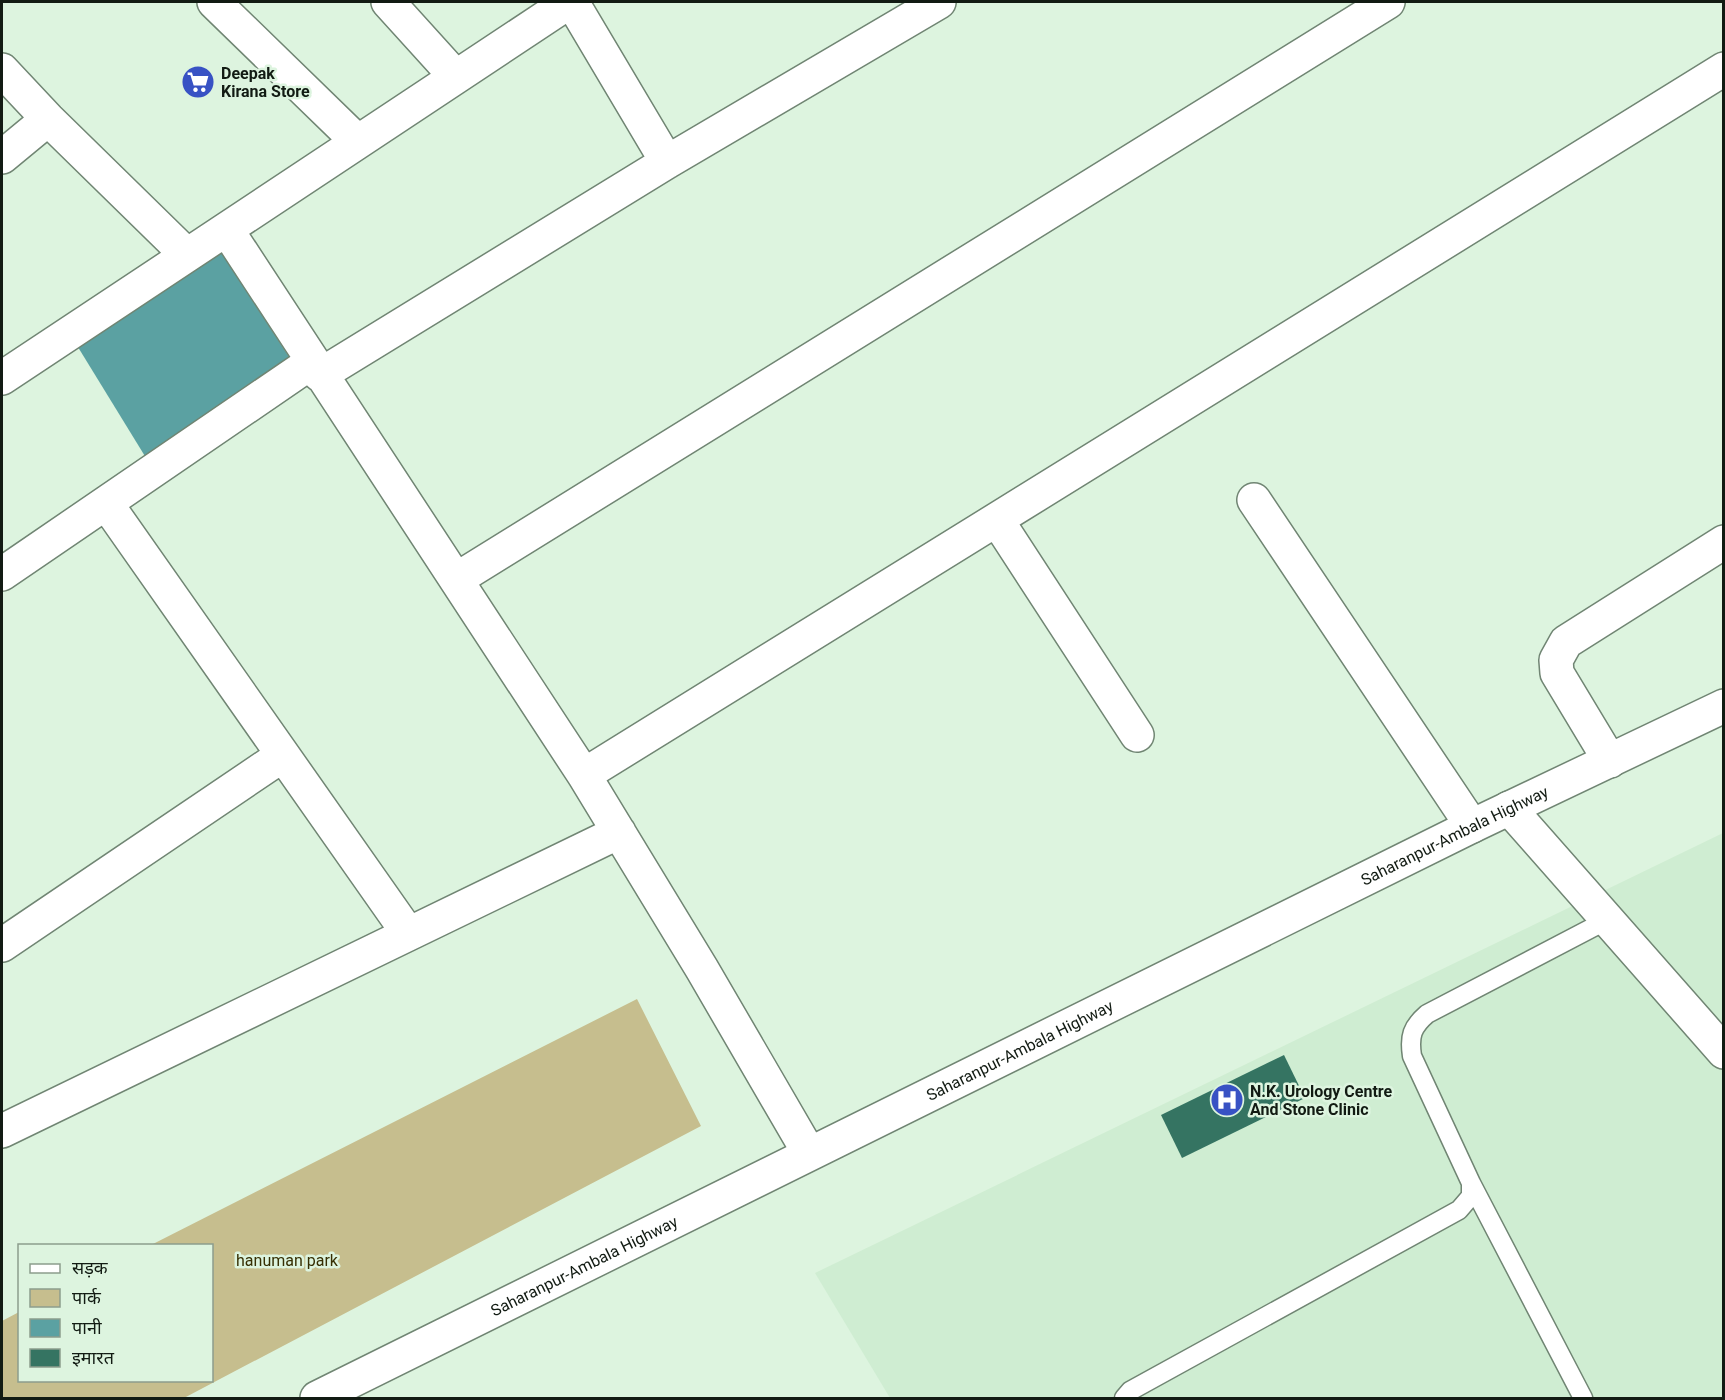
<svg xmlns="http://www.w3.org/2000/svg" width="1725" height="1400" viewBox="0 0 1725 1400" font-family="Roboto,'Noto Sans Devanagari',sans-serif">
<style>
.built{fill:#cfedd2}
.green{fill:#c6be8e}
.water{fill:#5ba1a2}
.building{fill:#357462}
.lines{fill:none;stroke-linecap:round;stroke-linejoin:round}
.service-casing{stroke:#708573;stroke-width:21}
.minor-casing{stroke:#708573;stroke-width:36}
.secondary-casing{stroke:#708573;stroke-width:36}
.service{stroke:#fff;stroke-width:18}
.minor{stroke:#fff;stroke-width:33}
.secondary{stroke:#fff;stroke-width:33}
.labels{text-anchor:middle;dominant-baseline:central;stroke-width:5;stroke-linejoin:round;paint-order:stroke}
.poi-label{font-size:16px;font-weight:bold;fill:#121b13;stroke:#ddf4df;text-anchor:start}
.street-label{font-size:16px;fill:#121b13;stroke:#ddf4df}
.park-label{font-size:16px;fill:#362f03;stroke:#ddf4df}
</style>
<rect width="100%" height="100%" fill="#ddf4df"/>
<path class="built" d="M1723,833v565h-833l-75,-125z"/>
<path class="green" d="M637,999l64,127 -517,272h-182v-77l17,-9 1,68h192v-134l-61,-1z"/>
<path class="water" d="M216,244l79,122 -144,100 -78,-127z"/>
<path class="building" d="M1284,1055l21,43 -123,60 -21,-43z"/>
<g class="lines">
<defs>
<path id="service" d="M1471,1183l112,215
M1124,1398l6,-7 329,-181 12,-14v-13l-59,-127c-3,-20 0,-29 15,-42l180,-94"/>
<path id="minor" d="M214,2l143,139
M388,2l68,75
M572,2l95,160
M2,70l46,49 138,135
M2,157l46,-38
M227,230l357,545 118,194 107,184
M320,375l347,-213 272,-160
M2,378l567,-376
M1254,500l218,326
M106,503l302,430
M997,520l140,215
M2,574l310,-212
M457,579l931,-577
M1610,761l-53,-88 -1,-13 10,-18 158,-100
M584,775l1140,-706
M1509,808l215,244
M2,945l281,-190
M2,1131l617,-299"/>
<g id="secondary">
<path id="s1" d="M317,1398l1155,-572 252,-120"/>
</g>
</defs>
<use href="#service" class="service-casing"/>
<use href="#minor" class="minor-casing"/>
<use href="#secondary" class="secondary-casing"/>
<use href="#service" class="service"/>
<use href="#minor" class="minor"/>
<use href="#secondary" class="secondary"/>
</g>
<defs>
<symbol id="supermarket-disc" viewBox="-11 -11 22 22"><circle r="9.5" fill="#3852c4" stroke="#ddf4df"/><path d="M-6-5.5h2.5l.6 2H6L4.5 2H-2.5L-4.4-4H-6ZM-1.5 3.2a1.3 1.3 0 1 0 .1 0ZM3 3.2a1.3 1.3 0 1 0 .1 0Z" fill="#fff"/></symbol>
<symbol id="hospital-disc" viewBox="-11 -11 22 22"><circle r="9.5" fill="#3852c4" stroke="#ddf4df"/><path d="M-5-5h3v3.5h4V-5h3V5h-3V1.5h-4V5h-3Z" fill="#fff"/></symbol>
</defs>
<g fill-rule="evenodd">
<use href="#supermarket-disc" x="179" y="63" width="38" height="38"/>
<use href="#hospital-disc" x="1208" y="1081" width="38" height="38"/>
</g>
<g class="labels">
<g class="poi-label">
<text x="221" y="73">Deepak<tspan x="221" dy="18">Kirana Store</tspan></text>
<text x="1250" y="1091">N.K. Urology Centre<tspan x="1250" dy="18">And Stone Clinic</tspan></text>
</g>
<g class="street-label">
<text stroke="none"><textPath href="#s1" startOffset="1269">Saharanpur-Ambala Highway</textPath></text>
<text stroke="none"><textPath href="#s1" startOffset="784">Saharanpur-Ambala Highway</textPath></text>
<text stroke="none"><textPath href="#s1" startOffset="298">Saharanpur-Ambala Highway</textPath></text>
</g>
<g class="park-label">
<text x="287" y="1260">hanuman park</text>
</g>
</g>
<rect width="1725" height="1400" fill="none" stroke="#121b13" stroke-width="6"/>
<rect x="18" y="1244" width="195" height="138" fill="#ddf4df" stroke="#8c9d8d" stroke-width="1.5"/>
<rect x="30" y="1264" width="30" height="9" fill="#ffffff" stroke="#8c9d8d" stroke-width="1.5"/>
<text x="72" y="1274" font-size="18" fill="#121b13">सड़क</text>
<rect x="30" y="1289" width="30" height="18" fill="#c6be8e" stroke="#8c9d8d" stroke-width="1.5"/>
<text x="72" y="1304" font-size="18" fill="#121b13">पार्क</text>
<rect x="30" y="1319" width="30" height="18" fill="#5ba1a2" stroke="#8c9d8d" stroke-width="1.5"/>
<text x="72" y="1334" font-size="18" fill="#121b13">पानी</text>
<rect x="30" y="1349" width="30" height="18" fill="#357462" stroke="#8c9d8d" stroke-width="1.5"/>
<text x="72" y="1364" font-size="18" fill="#121b13">इमारत</text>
</svg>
